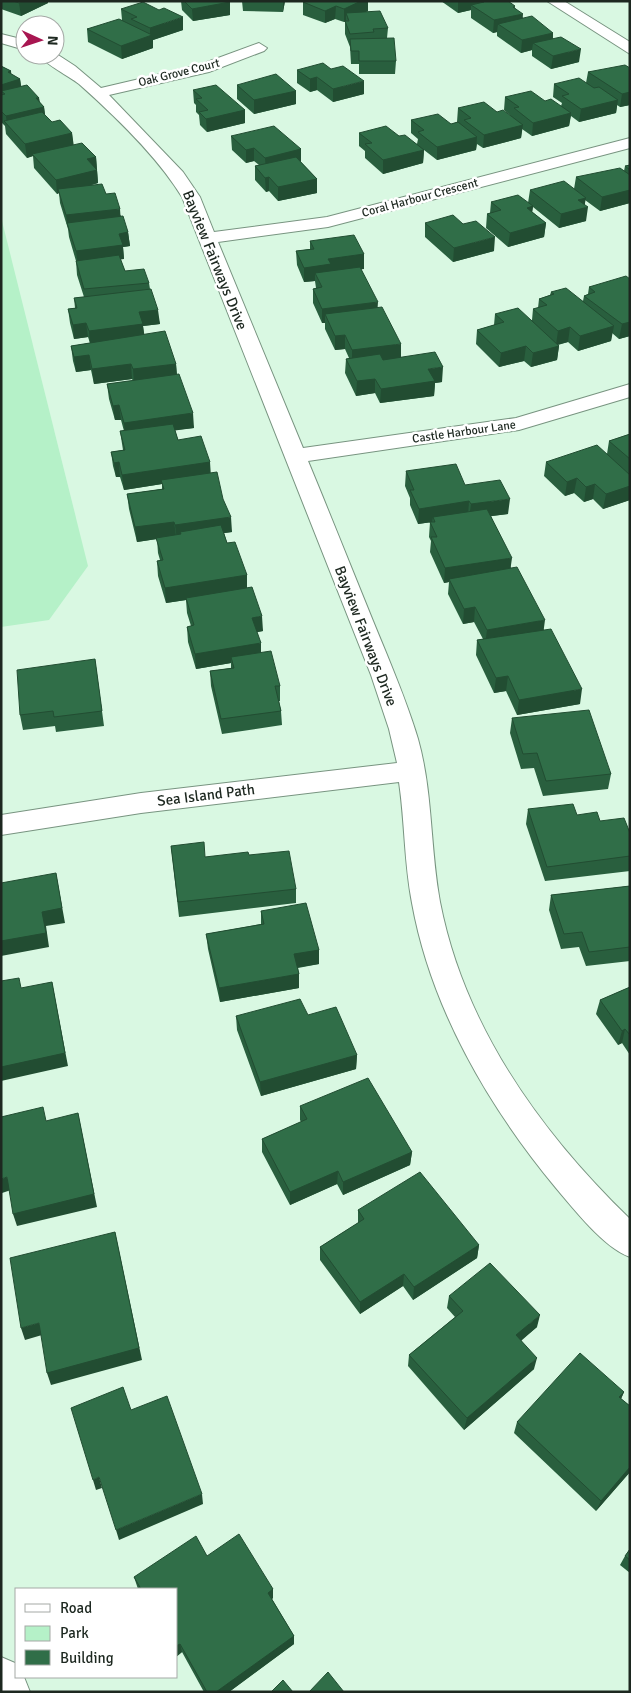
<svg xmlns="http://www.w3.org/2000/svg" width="631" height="1693" viewBox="0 0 631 1693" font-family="Signika,sans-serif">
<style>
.green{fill:#b5f1c8}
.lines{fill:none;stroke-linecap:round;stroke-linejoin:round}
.minor-casing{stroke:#789480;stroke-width:2}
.minor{fill:#fff;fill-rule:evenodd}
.wall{fill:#295f3e}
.shaded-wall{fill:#224d32}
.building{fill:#306e48;stroke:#224d32}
.labels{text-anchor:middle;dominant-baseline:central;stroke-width:5;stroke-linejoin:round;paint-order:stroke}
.far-street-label{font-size:12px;fill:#1d2820;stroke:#fff}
.street-label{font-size:15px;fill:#1d2820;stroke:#fff}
</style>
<rect width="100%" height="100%" fill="#d9f8e2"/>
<path class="green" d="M1,217l87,349 -39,54 -48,7z"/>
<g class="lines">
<defs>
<path id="minor" d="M547,1h17l66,41v12z
M1,34l24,6v10l-24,-7z
M259,43l8,5 -3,3 -55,21 -100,23 74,77 17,25 14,35 113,-15 303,-79v10l-302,79 -110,15 85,206 213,-30 114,-34v13l-111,33 -211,31c22,53 43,106 65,160 16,39 33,78 45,118 15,53 12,109 22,163 24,124 101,231 190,317v38c-26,-9 -56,-48 -74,-69 -68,-82 -125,-180 -144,-285 -8,-40 -7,-81 -13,-121l-258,31 -140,22v-20l140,-22 256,-30 -8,-34 -18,-54 -189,-478c-25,-41 -67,-81 -103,-113 -10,-8 -33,-19 -40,-29l16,-2 20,13 26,22 98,-23z
M1,1657l14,6 1,14h8l6,15h-29z"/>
</defs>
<use href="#minor" class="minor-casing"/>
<use href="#minor" class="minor"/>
</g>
<path class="wall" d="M1,1h47v2l-27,13 -20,-7z
M181,1h48l1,1v13l-37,6 -11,-11z
M242,1h43l-2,11 -40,-1z
M305,1h63v10l-3,1 23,16 -1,10 9,23 -1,13h-36v-10h-8l-1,-17 -5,-13v-13h1l-2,1 -9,-3 -10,4 -22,-8v-13z
M441,1h67l7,7 8,10 30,15v6l26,23 -28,7 -19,-13v-6l-11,3 -24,-17v-4l-4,1 -22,-15v-8l-13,3z
M121,9l62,21 -30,10v8l-31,11 -34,-17 -1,-13 35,-9z
M1,66l10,5v3l9,5 1,7 18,12 1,5 4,4 1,9 7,6 20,11 1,12 23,12 2,26 -6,2 14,9 15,22 7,16 2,14 -7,1 1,12h-4l5,12 24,12 1,6 10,35 -17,2 1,9 32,29 1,11 17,53 -19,2 3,10 32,22v11l22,59 -8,1 3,10 20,32v13l16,43 -6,1 4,21 19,33v15h-1l2,10 1,14 -60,9 -11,-48 -1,-15 21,-3v-5l-35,6 -8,-27 -1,-15 4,-1 -4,-13 -1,-13 -20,3 -8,-27 -1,-15 3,-1 -2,-7 -1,-14 -20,3 -8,-33 -2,-15 35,-5v-5l-38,6 -4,-13h-4l-3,-11 -2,-14 12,-2 -3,-19h4l-3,-11h-6l-6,-21 -2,-15 26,-3 -1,-2 -38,5 -3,-14 -15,2 -3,-11 -2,-15 19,-3 -2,-6 -14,2 -4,-16 -2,-14 7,-1 -1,-10 10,-1 -7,-22 -1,-14 -7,-24 -1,-8 -8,-26 -1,-10 -2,1 -23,-26 -1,-12 -6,2 -21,-24 -1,-8 -4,-4z
M630,68v37l-10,2 -3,-2 -1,8 -37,9 -8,-6 -2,10 -37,10 -10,-7 -1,9 -38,10 -6,-4 -1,6 -39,10 -13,-10 -1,13 -40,11 -18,-16v-7l-6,-5v-13l40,3 18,8 1,-5 -7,-6v-13l40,4 6,-2 1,-14 39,4 16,6 -9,-8 1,-13 40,4 16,5 1,-3 -9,-6 1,-13 32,-1 2,-11z
M297,70l67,24 -31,8 -16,-12 -7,2 -13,-9z
M237,85l59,6v13l-42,10 -17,-15z
M193,90l52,20v13l-38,9 -7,-7 -1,-10 -3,-3v-7l-2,-2z
M231,136l70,13v13l16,17v14l-39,8 -9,-10 -3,1 -11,-12v-14l4,-1 -5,-4 -8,2 -14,-13z
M630,165v38l-30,8 -15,-11v5l1,16 -27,7 -26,-21 -1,5 14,11 -2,14 -36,10 -22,-19 1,-14 3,-1 1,-11 37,1 2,-13 44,-1 2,-12 48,-6 1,-5z
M425,223l69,28 -41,11 -28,-25z
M310,241l54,13v15h-3l16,39 24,49 41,25 -7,1 -1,13 -54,7 -5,-10 -19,3 -11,-23 1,-14 3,-1 -4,-9 -10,1 -10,-21v-6h-3l-9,-20v-14l3,-1 -1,-7 -11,1 -7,-17 -1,-14 14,-2z
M630,279v57l-11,3 -7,-6 -1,8 -33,10 -10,-9 -10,3 1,1 -2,14 -26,7 -7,-6 -25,6 -23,-23 1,-14 17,-5 1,-11 37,6 1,-11 5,-1 1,-9 11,-4 1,-3 32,9 1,-5 4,-2 1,-7z
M630,434v66l-27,9 -10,-10 -9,3 -10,-9 -9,3 -21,-20 2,-14 61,-8 2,-13z
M406,471l59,14 43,29 -17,2 20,52 33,62 36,74 -63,11 -11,-24 -12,2 -18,-38 1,-15 6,-1 -9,-17 -11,2 -15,-30 1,-12 -5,1 -14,-31 1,-11 -2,-4 1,-15h2l-14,2 -8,-19v-7l-5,-12z
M95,659l9,67 -48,6 -1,-6 -32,4 -3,-15z
M512,718l99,56 -3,15 -65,7 -9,-28 -13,1 -11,-36z
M528,809l49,6 23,6 30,12v38l-85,10 -19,-57z
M171,846l34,11 44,-2 47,34v14l-117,14z
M630,886v75l-44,5 -7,-19 -18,2 -12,-39 2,-15z
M261,911l58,39v14l-21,4 1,6v14l-79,14 -12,-53 -2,-15 55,-10z
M630,987v68l-8,-12 -4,2 -22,-31 4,-14z
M308,1015l49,40 -1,14 -95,27 -24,-66 -1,-14z
M300,1106l112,46 -2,13 -67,30 -6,-11 -47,21 -28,-53v-13l39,-17 -1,-2z
M358,1210l121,35 -2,13 -64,42 -10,-14 -43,28 -40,-54v-13l38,-24z
M449,1296l88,31 -16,13 13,29 -70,61 -56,-64 1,-11 46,-38 -8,-9z
M624,1392l-3,7 9,7v66l-34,39 -82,-78 3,-11z
M630,1549v24l-10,-8 5,-9z
M207,1556l66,33v9l-1,1 22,37v8l-65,48h-25l-22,-40 -6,5v-68h-38l-4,-12z"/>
<path class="shaded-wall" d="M24,1h24v2l-27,13 -2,-13z
M283,1h2l-2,11z
M361,1h7v10l-20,9 -2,-7v8l-2,1v-13z
M458,1h22v7l-9,-3v5l-13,3z
M230,2v13l-37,6 -1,-12z
M336,6l-1,13 -10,4v-12z
M515,6l-1,10 9,-2 -1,13 -24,-3 -1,8 -4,1 1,-13 19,-13z
M183,17v13l-30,10v8l-31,11 -1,-13 29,-10v-8z
M553,33l-1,12 -19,-2 -1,7 -11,3 1,-13z
M581,49l-2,13 -28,7 2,-13z
M11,71l1,10 8,-2 2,13 -17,2 -4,-3v-6l7,-13z
M317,77v13l-7,2v-13z
M364,81v13l-31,8v-13z
M296,91v13l-42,10v-14z
M630,92v13l-10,2 2,-13z
M36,98h3l1,10 4,-1 2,14 -39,3 -1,-8z
M618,100l-2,13 -37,9 2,-13z
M245,110v13l-38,9 -1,-13z
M571,113l-2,13 -37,10 1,-13z
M523,125l-2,13 -38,10 1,-13z
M72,133l2,14 -42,7 1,2 -6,2 -2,-14z
M477,137l-1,13 -39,10v-13z
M254,148v13l-8,2v-13z
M301,149v14l-35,9 -1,-14z
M424,150l-1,13 -40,11v-14z
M96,157l2,26 -38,10 -2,-4 1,4 -2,1 -1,-14 31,-21z
M269,177v14l-3,1 -1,-14z
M317,179v14l-39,8v-14z
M630,190v13l-30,8 2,-14z
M586,198l-2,10 4,-1 -2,14 -27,7 2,-14 17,-14z
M533,206l-2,14 -4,-12z
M120,209l1,14h-54l1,6 -2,-14z
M546,223l-2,14 -36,10 2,-14z
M128,232l2,14 -7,1 1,12 -46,6 -2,-14 43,-17z
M495,237l-1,14 -41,11 1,-14z
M364,254v15l-33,4h-16v8l-11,1v-14l24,-9z
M378,302l-1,14 -52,-2v9h-3v-14z
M158,310l2,14 -17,2 2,13 -55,7 -1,-15 50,-19z
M630,322v14l-11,3 3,-15z
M86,323l2,14 -14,2 -1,-14z
M614,326l-3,15 -33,10 2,-15z
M570,327l-2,15 -12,3 2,-14z
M345,335v14l-10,1v-14z
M401,344v14l-49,7v-15z
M526,346l-2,15 -25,6 2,-14z
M559,346l-2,14 -26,7 2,-14z
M89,355l2,15 -15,2 -2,-15z
M131,364l1,15 -38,5 -2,-15z
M176,364l1,14 -43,6 -1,-15z
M443,367l-1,15 -7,1 -1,13 -54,7 1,-14 47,-20z
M375,379v14l-19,3 1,-15z
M119,405l2,15h-6l-2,-14z
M193,413l1,15 -69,9 -1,-14z
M119,462l1,15h-4l-2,-14z
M210,462l1,15 -50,3 1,4 -38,6 -2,-15z
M577,478l-3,15 -9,3 2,-14z
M595,484l-2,15 -9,3 2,-15z
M630,486v14l-27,9 3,-15z
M510,499l-2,15 -39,5 2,-15z
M469,501l-1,15 -35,1 -1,5 -14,2 1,-15z
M231,517l1,15 -51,7 -1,-7 1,8h-4l-2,-15z
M174,522l2,14 -39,6 -2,-15z
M512,558l-2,14 -61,7v3l-5,1 1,-15z
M247,575v15l-61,8v2l-20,3 -1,-15z
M475,607l-1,15 -11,2 1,-15z
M262,616l1,15 -11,2v-15z
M545,620l-2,15 -58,10 2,-15z
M261,643v15l-30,-1v6l-35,6 -1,-15z
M508,676l-2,15 -12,2 2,-15z
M582,689l-2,15 -63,11 2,-15z
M56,873l9,50 -19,3 3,21 -48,9v-15l41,-29z
M319,950v14l-25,4v-14z
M299,974v14l-79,14 -1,-14z
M52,982l16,84 -67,15v-14z
M625,1029l-3,14 -4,2 4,-14z
M357,1055l-1,14 -95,27 -1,-14z
M78,1113l19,94 -80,19 -4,-12z
M412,1152l-2,13 -67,30v-13z
M338,1171l-1,13 -47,21v-13z
M7,1177l4,13 -9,3 -1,-4v-10z
M115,1232l27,128 -91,25 -4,-12z
M479,1245l-2,13 -64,42 1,-13z
M404,1274l-1,12 -43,28v-12z
M540,1315l-3,12 -23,20 2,-12z
M39,1323l3,12 -17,5 -4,-12z
M537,1358l-3,11 -70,61 3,-12z
M624,1392l-5,11v-6z
M630,1467v5l-34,39 5,-10z
M99,1477l3,11 -6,2 -3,-10z
M202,1494l1,10 -84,36 -3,-10z
M273,1589v9l-5,4v-9z
M294,1636v8l-65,48h-13z
M180,1644l2,8 -6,5v-11z"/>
<path class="building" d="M13,1h11l-5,2z
M184,1h45l1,1 -38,7z
M305,1h56l-17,8 -8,-3 -11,5 -22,-9z
M482,1h26l7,5 -2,1 10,7 -29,6 -23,-15 13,-3z
M143,2l16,8 5,-2 19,9 -33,11 -19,-9 6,-2 -16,-8z
M380,11l8,17 -15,1 1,3 -24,2 -5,-13h4l-3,-8z
M532,16l21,17 -31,7 -24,-16z
M119,19l33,16 -31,11 -34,-17z
M561,37l20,12 -28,7 -20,-13z
M394,38l2,23h-37v-10h-8l-1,-12z
M323,63l8,6 12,-3 21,15 -31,8 -16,-12 -7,2 -13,-9z
M625,65l5,3v24l-8,2 -34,-22z
M1,66l10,5 -3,1 12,7 -19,6z
M276,74l20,17 -42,9 -17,-15z
M579,78l15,10 5,-1 19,13 -37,9 -19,-13 7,-2 -15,-10z
M27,85l12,13h-3l8,9 -38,9 -5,-5v-16l4,-1 -4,-3z
M216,85l29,25 -39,9 -7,-7 9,-2 -12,-11 6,-1 -9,-8z
M531,91l14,10 6,-2 20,14 -38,10 -19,-15 5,-1 -14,-10z
M484,102l13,10 6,-2 20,15 -39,10 -20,-15 7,-2 -13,-10z
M42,112l10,10 8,-2 12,13 -47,11 -21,-23z
M438,114l13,10 7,-2 19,15 -40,10 -19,-15 6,-2 -13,-10z
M274,126l27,23 -36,9 -11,-10 -8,2 -15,-14z
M386,126l13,10 6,-1 19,15 -41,10 -18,-16 7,-1 -13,-10z
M82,143l14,14 -9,2 10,11 -41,10 -24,-26z
M296,157l21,22 -39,8 -9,-10 -4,1 -10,-12z
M630,165v5l-5,-4z
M620,168l10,7v15l-28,7 -26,-20z
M564,181l22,17 -8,2 10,7 -27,7 -31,-24z
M102,184l4,10 9,-1 5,16 -54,6 -8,-26z
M518,195l15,11 -6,2 19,15 -36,10 -23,-19 14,-4 -10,-8z
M453,215l10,9 13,-3 19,16 -41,11 -29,-25z
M123,216l5,16 -9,2 4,11 -47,6 -9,-28z
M354,235l10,19 -36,5 3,5 -27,4 -8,-17 18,-2 -4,-8z
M119,255l6,16 19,-2 5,14 -65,6 -8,-28z
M360,267l18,35 -56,7 -9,-20 9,-2 -7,-14z
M626,276l4,3v43l-8,2 -38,-28 11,-4 -6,-5z
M566,288l48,38 -34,10 -10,-9 -12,4 -25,-22 14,-4 -8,-6 15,-5 -3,-2z
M151,289l7,21 -19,2 4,12 -54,7 -3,-8 -13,2 -5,-16 9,-1 -3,-10z
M382,307l19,37 -49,6 -7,-15 -10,1 -10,-22z
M518,308l41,38 -26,7 -7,-7 -25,7 -24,-23 27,-8 -9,-8z
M165,331l11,33 -43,5 -2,-5 -39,5 -3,-14 -15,2 -3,-11z
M435,352l8,15 -15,2 7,12 -54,8 -6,-10 -18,2 -11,-22 34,-5 3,6z
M179,374l14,39 -69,10 -5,-18 -6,1 -6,-22z
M173,424l5,16 23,-4 9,26 -88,13 -3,-13 -5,1 -3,-11 14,-2 -5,-19z
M630,434v25l-21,-18z
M597,445l33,30v11l-24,8 -11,-10 -9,3 -9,-9 -10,4 -21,-20z
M456,464l9,21 35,-5 10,19 -39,5 -2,-3 -50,8 -9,-19h4l-8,-19z
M217,472l6,27 8,18 -56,8 -1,-3 -39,5 -8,-33 37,-5 -3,-9z
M487,509l25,49 -67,10 -14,-31h6l-7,-15h5l-2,-5z
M221,525l6,18 8,-1 12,33 -82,13 -8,-27 6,-1 -7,-22 25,-4 -1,-2z
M517,567l28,53 -58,10 -12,-23 -11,2 -15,-30z
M252,587l10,29 -10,2 9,25 -66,11 -8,-27 7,-2 -8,-27z
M551,629l31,60 -63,11 -11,-24 -12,2 -19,-38z
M271,651l9,35h-5l6,25 -60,8 -11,-48 24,-3 -3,-11z
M95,659l7,52 -48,6 -1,-6 -33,4 -3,-45z
M589,710l22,64 -65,7 -9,-28 -14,1 -11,-36z
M573,804l4,11 20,-3 3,9 24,-3 6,15v23l-83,11 -19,-58z
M204,842l1,15 43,-5 1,3 40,-4 7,38 -118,13 -7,-56z
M56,873l6,35 -20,4 4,21 -45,8v-58z
M630,886v61l-41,5 -7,-20 -18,2 -13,-39z
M306,903l13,47 -25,4 5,20 -80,14 -13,-54 58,-10 -3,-13z
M19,978l2,10 31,-6 13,71 -64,14v-86z
M630,987v48l-5,-6 -3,2 -22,-31z
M300,999l8,16 28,-8 21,48 -97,27 -24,-66z
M368,1078l44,74 -69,30 -5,-11 -48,21 -28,-53 45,-20 -7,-13z
M43,1107l3,14 32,-8 16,81 -81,20 -6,-37 -6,2v-62z
M420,1172l59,73 -65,42 -10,-13 -44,28 -40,-55 44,-28 -6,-9z
M115,1232l24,116 -92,25 -8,-50 -18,5 -11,-70z
M490,1263l50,52 -24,20 21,23 -70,60 -58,-63 54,-44 -14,-15z
M580,1353l44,39 -5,5 11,9v61l-29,34 -84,-79z
M123,1387l8,23 36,-14 35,98 -86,36 -17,-53 -6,3 -22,-72z
M239,1534l34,55 -5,4 26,43 -78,56h-9l-27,-48 -4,2v-57h-35l-7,-12 62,-41 11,20z
M630,1549v11l-5,-4z
M328,1672l16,20h-35z
M283,1680l10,12h-22z"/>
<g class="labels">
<g class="far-street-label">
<text transform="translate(179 73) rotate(-14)">Oak Grove Court</text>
<text transform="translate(420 198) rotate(-15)">Coral Harbour Crescent</text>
<text transform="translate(464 432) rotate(-8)">Castle Harbour Lane</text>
</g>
<g class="street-label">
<text transform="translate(215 260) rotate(68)">Bayview Fairways Drive</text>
<text transform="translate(366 636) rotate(69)">Bayview Fairways Drive</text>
<text transform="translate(206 795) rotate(-7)">Sea Island Path</text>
</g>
</g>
<rect width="631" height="1693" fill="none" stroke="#1d2820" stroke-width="5"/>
<rect x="15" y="1588" width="162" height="90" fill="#ffffff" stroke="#a5a9a6"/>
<rect x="25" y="1604" width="25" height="8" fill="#ffffff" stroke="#a5a9a6"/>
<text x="60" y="1613" font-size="15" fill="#1d2820">Road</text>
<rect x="25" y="1626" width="25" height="15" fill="#b5f1c8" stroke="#a5a9a6"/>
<text x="60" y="1638" font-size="15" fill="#1d2820">Park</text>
<rect x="25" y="1650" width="25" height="15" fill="#306e48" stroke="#a5a9a6"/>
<text x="60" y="1663" font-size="15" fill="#1d2820">Building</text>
<g transform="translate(40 40) rotate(93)"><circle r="24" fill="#ffffff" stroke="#a5a9a6"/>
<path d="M0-4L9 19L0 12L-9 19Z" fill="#a81651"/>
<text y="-8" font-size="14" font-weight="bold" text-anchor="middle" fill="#1d2820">N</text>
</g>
</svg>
